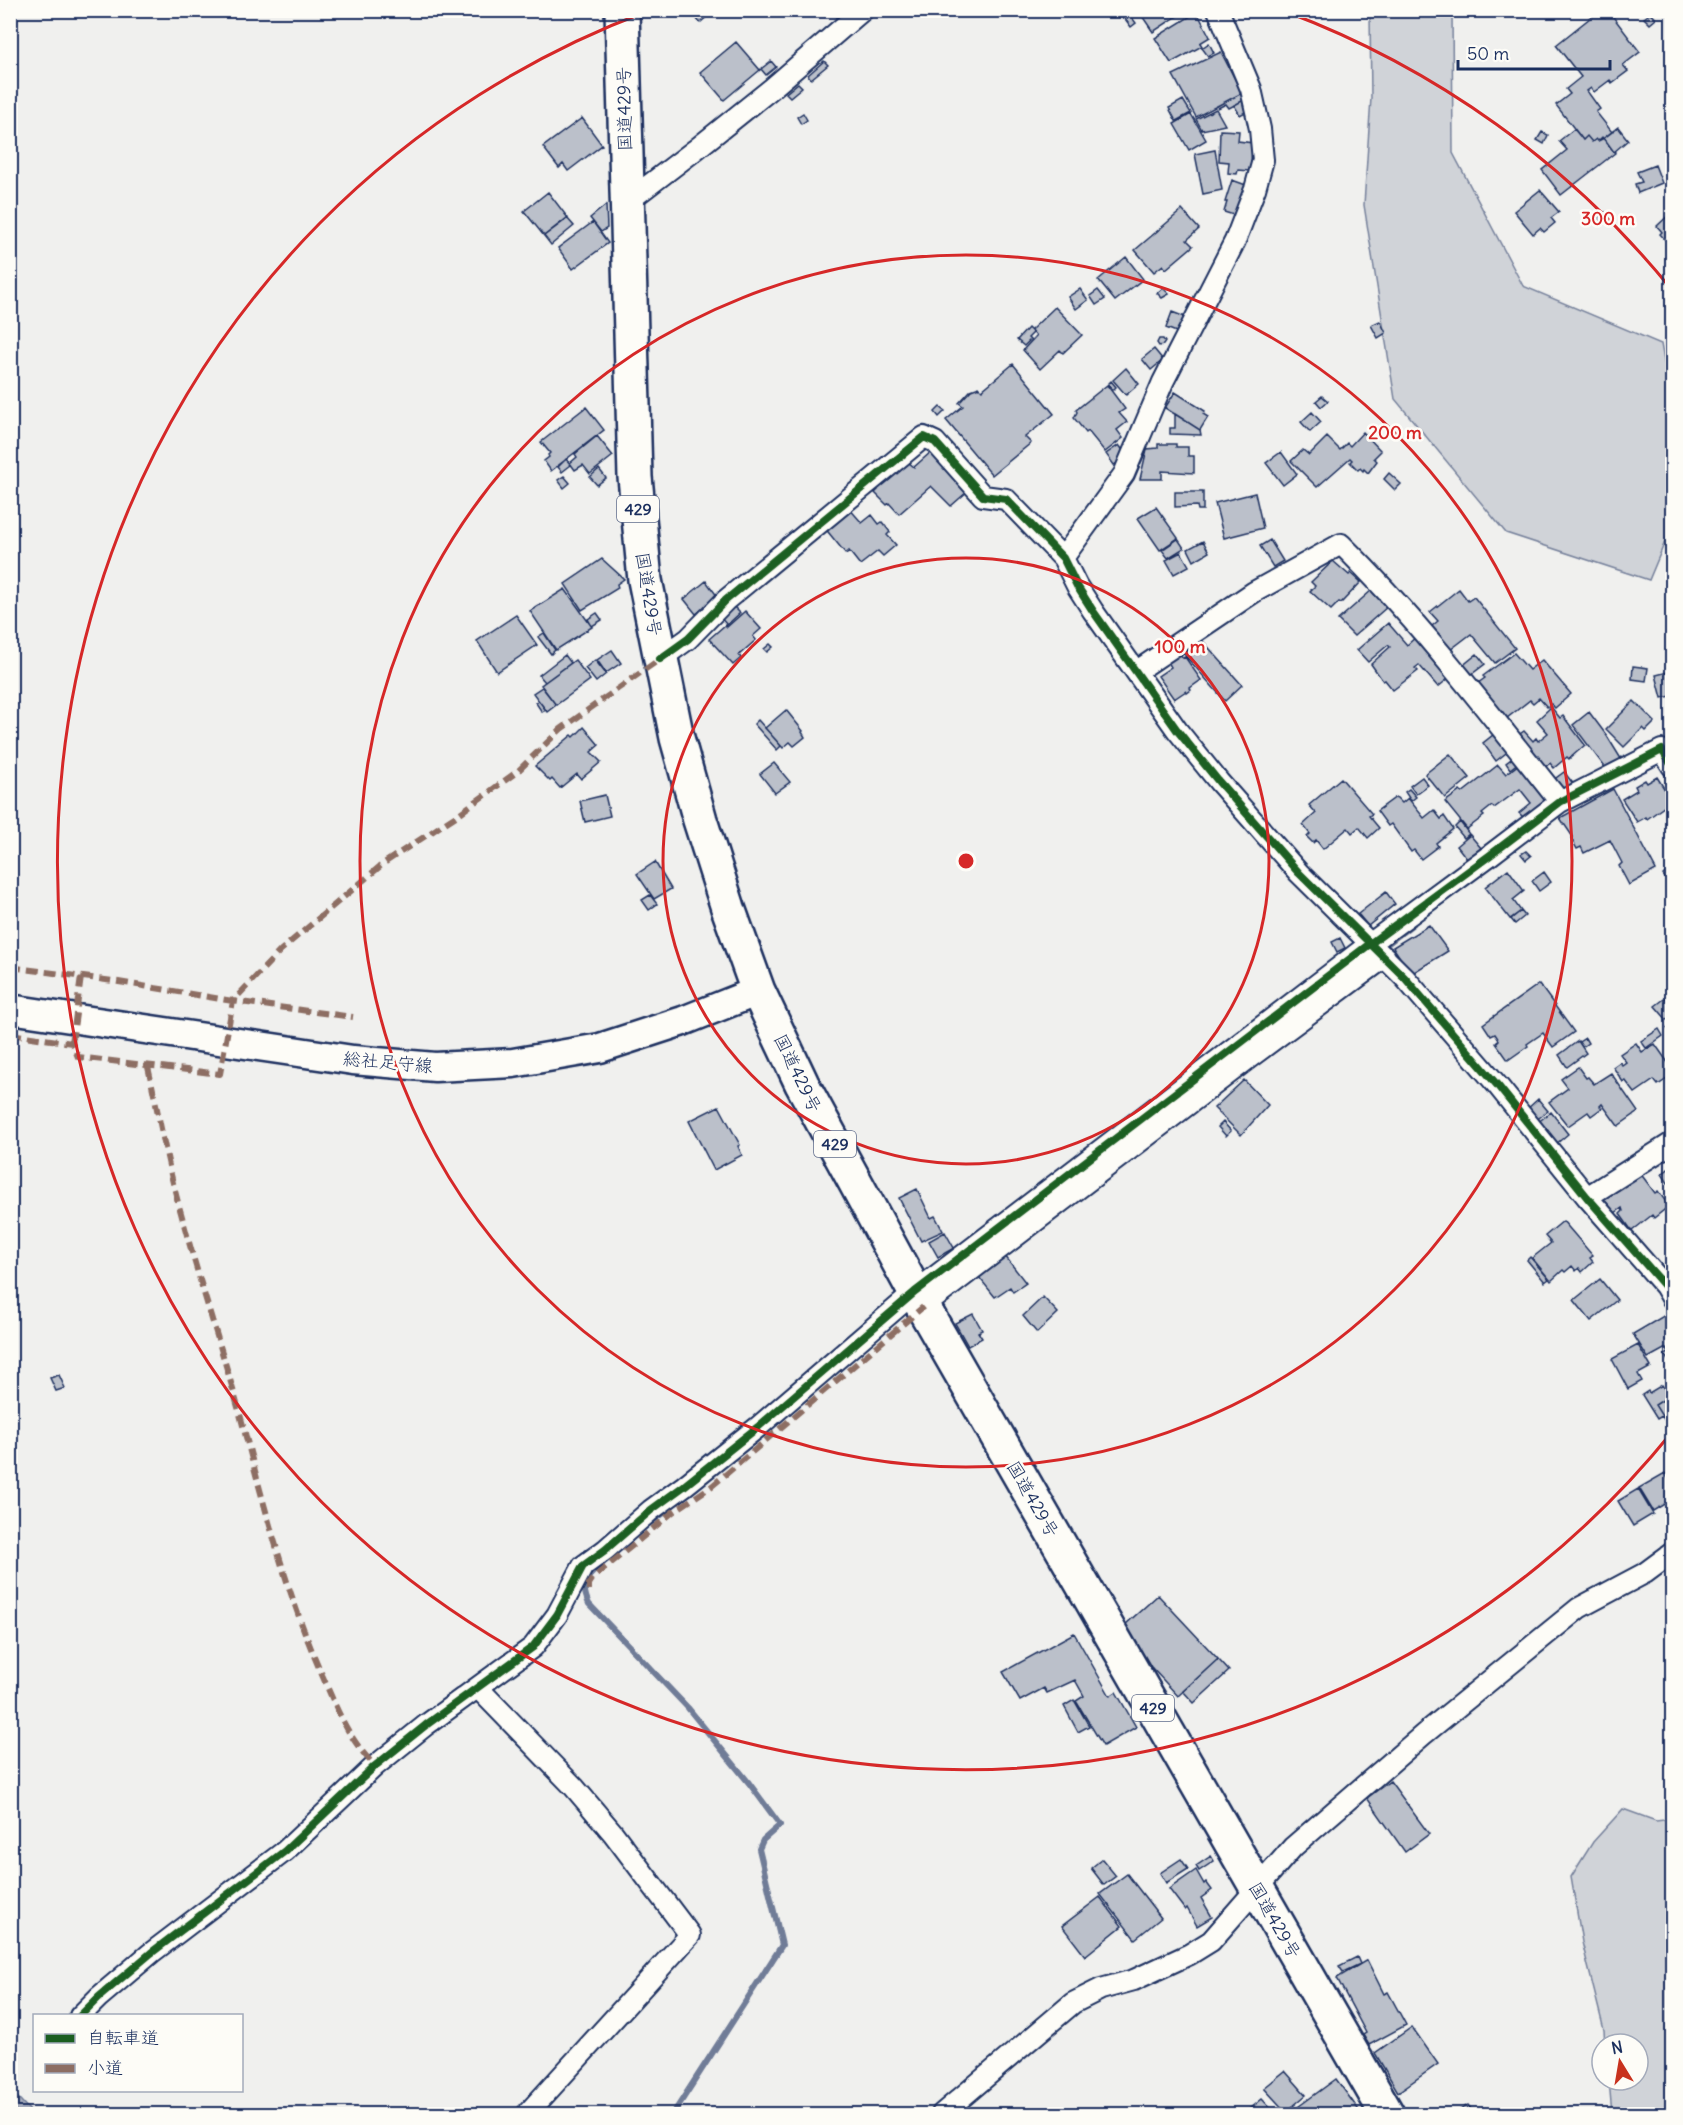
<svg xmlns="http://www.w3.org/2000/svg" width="1683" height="2125" viewBox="0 0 1683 2125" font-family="Delius,'Klee One',sans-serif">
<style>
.green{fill:#d0d3d8;stroke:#76819b;stroke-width:1.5}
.water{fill:#a7adbd;stroke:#6f7b97;stroke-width:1.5}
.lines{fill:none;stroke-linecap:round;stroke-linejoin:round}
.stream{stroke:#6f7b97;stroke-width:6}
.building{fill:#bbc0ca;stroke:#1b2f5e;stroke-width:1.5}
.minor-casing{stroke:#1b2f5e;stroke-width:24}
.secondary-casing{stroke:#1b2f5e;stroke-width:33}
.trunk-casing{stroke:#1b2f5e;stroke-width:38}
.minor{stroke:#fdfcf7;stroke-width:20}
.secondary{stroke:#fdfcf7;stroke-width:28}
.trunk{stroke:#fdfcf7;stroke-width:33}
.quiet{stroke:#8d6e63;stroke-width:6;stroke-dasharray:12 6;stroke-linecap:butt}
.cycleway-casing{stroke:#fdfcf7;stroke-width:11}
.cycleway{stroke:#1b5e20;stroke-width:8}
.ring{fill:none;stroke:#d62828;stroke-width:3}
.labels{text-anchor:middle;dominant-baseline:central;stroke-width:5;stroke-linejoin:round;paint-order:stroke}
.shield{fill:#fdfcf7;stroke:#5f6c8c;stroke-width:1.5}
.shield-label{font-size:16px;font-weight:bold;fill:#1b2f5e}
.street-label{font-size:18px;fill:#1b2f5e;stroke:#fdfcf7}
.centre{fill:#d62828;stroke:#fdfcf7;stroke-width:3}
.ring-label{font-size:18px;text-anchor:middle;font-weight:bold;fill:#d62828;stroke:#fdfcf7;stroke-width:5;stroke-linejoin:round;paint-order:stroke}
</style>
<rect width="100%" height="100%" fill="#f0f0ee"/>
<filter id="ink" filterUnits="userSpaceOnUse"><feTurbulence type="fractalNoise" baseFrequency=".0167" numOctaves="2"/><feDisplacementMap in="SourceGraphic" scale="12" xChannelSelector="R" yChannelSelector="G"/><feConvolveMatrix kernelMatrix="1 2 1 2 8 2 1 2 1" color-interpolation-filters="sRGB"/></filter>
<g filter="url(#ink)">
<path class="green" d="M1370,11h82l1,142 70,133 138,58 11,61v120l-23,55 -143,-47 -111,-134 -31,-194 7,-107z
M1623,1809l33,12 16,-2v295h-60l-3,-34h29v-36h-33l-1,-14 -22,-88 -11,-65 22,-35z"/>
<path class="water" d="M10,2089l22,24 1,1h-22z"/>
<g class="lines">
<path class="stream" d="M1381,949l32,-25
M650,1523l18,-13
M603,1563c-16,14 -24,19 -14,41l99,104 61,75 31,42 -17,15 -4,9 23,96 -109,169"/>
</g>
<path class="building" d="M690,10h19l2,3 -11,10z
M1138,10h42l2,3 -29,19z
M1600,10h8l32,42 -17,13 5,6 -16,12 -2,-3 -16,12 -3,-4 -4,3 13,18 -4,3 16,20 -8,6 -6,3 -2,-2 -4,3 -5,-6 -4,4 -27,-35 14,-11 -4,-5 15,-12 -25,-32z
M1197,12l13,25 -10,6 2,3 -31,17 -16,-25z
M1651,13l5,6 -6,5 -6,-6z
M1130,15l6,8 -5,4 -6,-8z
M736,42l24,28 -36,30 -24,-28z
M1209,43l5,10 -6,3 -6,-8z
M1221,52l21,41 -46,24 -23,-42z
M771,61l5,6 -10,8 -5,-6z
M824,61l4,4 -17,14 -3,-4z
M798,83l4,4 -12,10 -4,-4z
M1242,93l4,6 -17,9 -3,-4 -8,4 -1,-2z
M1183,100l8,13 -15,8 -7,-13z
M1244,100l5,10 -9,5 -6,-10z
M1216,109l9,16 -23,5 -6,-11z
M803,113l4,7 -6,4 -4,-7z
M1191,114l15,26 -17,10 -15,-26z
M582,118l20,27 -34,26 -5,-7 -4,4 -16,-21z
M1618,127l10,13 -14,12 -10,-14z
M1574,129l9,11 4,-4 5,6 4,-3 2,2 4,-4 13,16 -54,42 -19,-25 25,-20 -8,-9z
M1220,130l19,1 -1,10 15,2 -3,28 -12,-1 -1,4 -9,-1 1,-11 -10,-1z
M1542,132l6,3 -4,9 -7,-4z
M1215,150l7,40 -19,4 -8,-40z
M1655,165l7,18 -24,10 -3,-9 7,-2 -5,-10z
M1232,180l14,5 -9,31 -13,-4 3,-10h-2z
M1540,190l19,22 -8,6 4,5 -11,9 -4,-4 -7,6 -19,-23z
M548,192l20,26 -24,18 -20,-25z
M606,205l1,23 -6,4 -11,-14z
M1182,210l17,19 -12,11 6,6 -27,23 -3,-4 -9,7 -19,-22z
M1605,212l5,7 -7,5 -6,-6z
M1672,212v33l-1,1 -11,-12 2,-2 -5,-6z
M567,218l7,8 -23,19 -7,-9z
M593,222l15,21 -35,26 -15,-21z
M1126,257l17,22 -28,22 -17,-21z
M1163,288l6,6 -7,4 -5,-5z
M1080,289l8,11 -12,9 -8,-12z
M1098,290l7,9 -9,6 -6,-9z
M1055,307l27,28 -19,18 -3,-3 -20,19 -17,-19 13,-14 -5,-6z
M1172,312l13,5 -6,16 -13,-5z
M1380,321l6,12 -8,5 -7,-13z
M1028,328l5,5 -5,5 2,2 -6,6 -7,-6z
M1159,339h4l2,3 -2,3 -4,1 -2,-3z
M1154,349l9,11 -12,10 -9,-11z
M1013,364l41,50 -29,23 6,6 -39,32 -46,-55 17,-14 -4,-3 12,-13 8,-3 3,3z
M1126,368l13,16 -13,11 -13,-15z
M1111,381l5,6 -3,3 -5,-6z
M1107,385l18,24 -6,4 8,9 -10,8 6,8 -18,14 -17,-21 -2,2 -12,-15 3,-6 -1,-2z
M1175,392l30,19 -2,3 5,3 -8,13 -35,-22z
M1322,396l6,5 -7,6 -5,-6z
M586,407l18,23 -53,41 -7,-10 5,-4 -1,-2 2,-2 -9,-11z
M940,407l5,4 -6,6 -4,-5z
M1312,412l9,10 -11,10 -9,-10z
M1175,414l25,16 1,5 -31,-1v-6h5z
M1363,432l18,19 -7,7 3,3 -9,12 -4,-4 -1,2 -3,-3 -2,2 -8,-8 2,-2 -2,-2 -33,29 -26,-26 12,-11 6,5 18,-18 13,13 7,-7 3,3z
M597,436l16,20 -23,18 -7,-9 -8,5 -5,-7 7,-6 -2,-3z
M1158,444h18v3h12v9h6v17l-32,-2v8h-22l7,-30 11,-1z
M1119,445l8,11 -13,9 -8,-11z
M931,452l37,39 -17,15 -20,-20 -32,28 -10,-11 -2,2 -12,-12 3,-3 -3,-4 33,-24 6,5z
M1281,452l16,22 -14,11 -17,-22z
M566,459l5,6 -9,7 -4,-5z
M599,469l7,9 -9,7 -7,-8z
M1389,473l12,11 -6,6 -11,-11z
M564,476l6,7 -6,5 -6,-8z
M1175,492h28v18h-5l-1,-4 -22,1z
M1255,493l8,35 -39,10 -9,-35z
M848,507l14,16 10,-8 7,9 3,-2 8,10 -3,3 9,10 -13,11 -5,-5 -18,14 -11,-14 -3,3 -22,-27z
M1156,507l22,31 -18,12 -22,-32z
M1178,539l6,9 -16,10 -6,-8z
M1270,540l13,21 -10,6 -13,-21z
M1203,541l6,11 -15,9 -6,-12z
M1181,552l8,14 -15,8 -8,-14z
M602,559l22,20 -7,5 1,4 -36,22 -17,-26z
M1333,561l16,14 2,-2 10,9 -20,21 -2,-1 -8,8 -21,-19 5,-5 -4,-4z
M706,581l12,16 -22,17 -12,-15z
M565,589l27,38 -36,23 -26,-39z
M1459,589l9,12 6,-4 41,51 -20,15 -24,-29 -25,19 -19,-23 11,-9 -8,-9z
M1372,590l15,17 -33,29 -16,-16z
M731,604l9,9 -13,12 -9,-10z
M745,611l16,18 -8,7 3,4 -17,15 2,3 -8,7 -24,-26 16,-14 2,2z
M597,613l5,7 -10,6 -4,-7z
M516,615l21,30 -40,27 -20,-31z
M1388,623l19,22 9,-8 38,37 -16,13 -19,-22 -4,3 3,3 -25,19 -8,-10 -2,1 -12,-17 19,-17 -2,-2 -20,17 -11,-12z
M544,633l11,17 -4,4 -13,-17z
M1201,639l41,46 -17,16 -41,-47z
M770,644l3,3 -6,5 -3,-3z
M612,650l9,13 -15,10 -9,-13z
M1514,653l15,17 13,-10 29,34 -16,14 -4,-4 -4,3 -8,-9 -6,5 -3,-3 -23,18 -6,-6 -4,4 -23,-30 11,-8 -2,-2z
M1180,654l3,4 2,-1 16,23 -11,8 1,2 -4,3 -1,-2 -12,8 -16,-23 13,-9 -3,-5z
M1477,654l8,10 -17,13 -7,-10z
M565,655l6,8 -26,19 -6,-7z
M575,660l15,20 -34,25 -15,-20z
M595,660l11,14 -10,8 -11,-14z
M1633,666l15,2 -2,13 -14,-2z
M1672,671v25l-10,2 -6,-23z
M542,687l14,18 -9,7 -14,-19z
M539,701l7,9 -4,2 -6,-9z
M1634,701l21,21 -9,9 -3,-3 -19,19 -18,-18z
M1551,707l9,11 3,-2 22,29 -16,14 -2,-2 -13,11 -4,-5 -9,8 -28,-32 11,-8 9,10 3,-3 2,3 10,-8 -11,-13z
M786,710l17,21 -1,1 3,5 -11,9 -4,-4 -7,6 -18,-20z
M1589,712l18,24 16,26 -16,8 -34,-45z
M758,720l23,26 -4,4 -23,-26z
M584,727l15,18 -8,7 10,10 -20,17 -4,-5 -17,14 -8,-9 -2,2 -15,-15 37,-31 2,2z
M1498,731l13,18 -15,12 -13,-18z
M1450,754l20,24 -25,20 -20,-24z
M1515,756l4,6 -9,7 -4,-6z
M1523,761l27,35 -27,21 -4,-4 12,-10 -11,-14 -26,19 -2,-2 -10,8 2,2 -17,13 -22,-27 15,-11 2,2 36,-28 8,9z
M774,763l16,19 -15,11 -15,-19z
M1564,772l11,14 -15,5 -8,-10z
M1422,777l6,8 -12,9 -6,-8z
M1657,777l15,24 -25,18 -1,-2 -9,5 -15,-23 15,-9 -2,-4 10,-6 2,3z
M1341,778l31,36 -3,2 10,12 -11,10 -9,-11 -7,6 -4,-5 -25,21 -7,-9 -3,3 -6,-6 3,-3 -7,-9 13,-12 -7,-8z
M1409,789l7,8 -5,4 -6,-9z
M1613,789l43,81 -27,15 -10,-19 3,-3 -12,-23 -26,13 -3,-6 -4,2 -6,-11 2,-1 -13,-19z
M605,795l5,21 -25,6 -5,-21z
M1396,797l6,6 6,-5 16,20 10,-8 7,9 3,-3 9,13 -17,14 2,3 -17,13 -7,-9 -3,2 -20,-28 -3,2 -11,-15z
M1460,822l9,12 -5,4 -9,-11z
M1470,835l11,13 -14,11 -10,-13z
M1526,851l5,5 -5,4 -5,-6z
M655,862l16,27 -17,10 -17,-25z
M1672,867v20l-9,-12z
M1508,869l16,22 -11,9 8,11 -11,8 -25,-32z
M1544,872l7,10 -12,9 -7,-10z
M1386,892l9,12 -27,22 -10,-12z
M650,895l7,9 -8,6 -7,-10z
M1521,911l4,5 -10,8 -4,-5z
M1429,925l19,26 -37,23 -18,-27z
M1340,938l5,10 -8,4 -5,-10z
M1539,984l35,48 -21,15 -10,-14 -16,11 1,2 -20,14 -12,-17 3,-3 -4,-6 -4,2 -8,-12z
M1672,993v23l-5,4 -12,-14z
M1672,1024v12l-5,-8z
M1659,1029l4,7 -17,12 -5,-7z
M1585,1038l3,5 -6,4 -3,-5z
M1578,1041l8,12 -19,14 -8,-12z
M1636,1043l6,9 13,-8 14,20 3,-3v25l-5,-7 -9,6 -4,-5 -19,13 -10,-13 -2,2 -10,-15 7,-5 2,3 4,-3 -6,-8z
M1578,1067l8,11 2,-1 6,7 17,-11 27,39 -20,14 -16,-22 -2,2 2,2 -11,8 -3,-4 -20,14 -19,-24 19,-14 -7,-9z
M1244,1080l24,25 -27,30 -27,-27z
M1538,1099l10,12 -13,10 -9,-11z
M719,1106l21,39 -2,1 4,9 -28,15 -25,-49z
M1551,1112l17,22 -13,11 -18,-22z
M1223,1122l8,9 -5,5 -8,-9z
M1672,1166v23l-10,-15z
M1640,1173l15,20 3,-2 11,15 -15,12 -2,-3 -20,16 -12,-17 3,-3 -1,-3 -7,5 -1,-2 -3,2 -10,-12z
M917,1189l14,29 4,-2 8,15 -22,10 -22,-43z
M1563,1221l30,35 -3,2 3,4 -11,10 -3,-4 -3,3 -4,-5 -7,6 -2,-2 -12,11 -19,-23 19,-15 -6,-7z
M945,1232l9,16 -16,9 -9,-16z
M1005,1256l21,27 -13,9 -3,-5 -15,10 -17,-21z
M1530,1257l19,22 -4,3 -18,-22z
M1600,1279l17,21 -26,21 -17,-21z
M1043,1297l15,16 -21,20 -14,-17z
M1672,1311v57l-7,-13 4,-2 -3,-5 -18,10 -15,-24z
M973,1314l9,16 -4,2 4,6 -14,8 -13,-23z
M1638,1345l13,22 -13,7 4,7 -14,8 -16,-30z
M59,1375l6,13 -9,3 -6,-13z
M1662,1385l7,11 -14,9 7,11 -5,3 -15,-24 6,-4 1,2z
M1671,1395l1,21 -7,5 -10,-16z
M1665,1473l7,13v11l-2,2 1,1 -18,11 -14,-23z
M1638,1489l15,25 -20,12 -15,-25z
M1158,1595l60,64 -40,37 -26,-28 -1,1 -26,-44z
M1074,1633l36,63 6,-4 20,35 -33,19 -27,-45 8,-5 -9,-16 -28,13 -3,-5 -24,13 -17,-29z
M1218,1659l11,12 -35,32 -11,-12z
M1074,1700l15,26 -11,6 -14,-26z
M1390,1781l39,53 -24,18 -38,-54z
M1211,1856l3,5 -15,10 -3,-5z
M1102,1859l14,17 -12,9 -13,-17z
M1181,1859l7,10 -22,14 -6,-10z
M1196,1870l8,14 2,-2 6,8 -11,8 11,19 -15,9 -10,-18 -2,2 -16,-21z
M1127,1874l34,44 -26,21 -35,-45z
M1100,1897l22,29 -37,30 -23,-30z
M1357,1957l3,7 -17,8 -4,-6z
M1367,1960l17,34 4,-2 18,33 -37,20 -6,-10 3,-2 -29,-55z
M1412,2027l26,37 -40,28 -23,-39z
M1285,2071l21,24 -20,17 -22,-24z
M1336,2079l25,34 -68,1 -2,-2z
M1262,2099l14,15h-32z
M1468,2105l7,9h-21z"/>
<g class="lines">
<defs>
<path id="minor" d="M627,202l68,-52 76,-61 92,-79
M1063,558l61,-84 39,-92 72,-141 20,-52 8,-29 -3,-31 -9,-40 -33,-79
M660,659l28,-20 38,-39 198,-163 11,5 48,54 23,3 57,59 14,28 16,25 84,119 42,52 80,91 106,105 93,108 89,111 78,89 7,12
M1137,671l117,-79 87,-48c80,79 149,170 219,258
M1587,1197l85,-54
M923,1307l326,-249 136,-101
M478,1688l96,99 39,46 77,102 -163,179
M80,2016l19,-19 52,-44 134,-102 90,-85 51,-41 107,-78 24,-32 26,-49 22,-16 46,-40 33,-24 74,-59 157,-135 456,-349 118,-87 71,-54 102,-52 10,16
M942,2114l131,-111 28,-14 33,-9 56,-26 21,-13 82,-94 131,-113 155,-126 66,-35 27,-20"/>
<path id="secondary" d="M10,1009l343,51 82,7 78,-4 87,-15 83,-27 75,-30"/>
<path id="trunk" d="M622,10l13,467 10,103 32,158 23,82 28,88 30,83 44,93 121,223 464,807"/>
</defs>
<use href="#minor" class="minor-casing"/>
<use href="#secondary" class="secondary-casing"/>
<use href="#trunk" class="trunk-casing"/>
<use href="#minor" class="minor"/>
<use href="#secondary" class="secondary"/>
<use href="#trunk" class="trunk"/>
<path class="quiet" d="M10,967l103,14 120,20 48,-51 103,-87 72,-47 62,-45 43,-42 99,-70
M10,1034l62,9 6,14 142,17 13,-73 120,16
M72,1043l9,-66
M148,1067c11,48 19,98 33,146 18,68 41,136 60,205 23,87 45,175 82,259 15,35 25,61 52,89
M589,1590v-6l4,-6 80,-66 39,-26 211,-179"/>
<defs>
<path id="cycleway" d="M660,659l28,-20 38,-39 198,-163 11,5 48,54 23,3 57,59 14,28 16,25 84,119 42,52 80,91 106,105 93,108 89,111 78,89 7,12
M80,2016l19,-19 52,-44 134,-102 90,-85 51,-41 107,-78 24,-32 26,-49 22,-16 46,-40 33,-24 74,-59 157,-135 456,-349 118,-87 71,-54 102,-52 10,16"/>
</defs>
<use href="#cycleway" class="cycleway-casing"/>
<use href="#cycleway" class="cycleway"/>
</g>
</g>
<g class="ring">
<circle cx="966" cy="861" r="303"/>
<circle cx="966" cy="861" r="606"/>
<path d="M1672 1432A908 908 0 1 1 648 11M1284 11A908 908 0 0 1 1672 290"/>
</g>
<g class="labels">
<g class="shield">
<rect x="617" y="496" width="42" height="26" rx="4.5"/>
<rect x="814" y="1131" width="42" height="26" rx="4.5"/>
<rect x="1132" y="1695" width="42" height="26" rx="4.5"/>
</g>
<g class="shield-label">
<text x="638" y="509">429</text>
<text x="835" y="1144">429</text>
<text x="1153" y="1708">429</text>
</g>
<g class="street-label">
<text transform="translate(624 109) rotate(-91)">国道429号</text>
<text transform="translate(649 594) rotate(81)">国道429号</text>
<text transform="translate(388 1062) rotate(5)">総社足守線</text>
<text transform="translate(798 1073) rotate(64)">国道429号</text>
<text transform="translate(1033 1499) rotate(60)">国道429号</text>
<text transform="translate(1275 1920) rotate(60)">国道429号</text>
</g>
</g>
<circle cx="966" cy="861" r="9" class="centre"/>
<g class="ring-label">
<text x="1608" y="225">300 m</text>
<text x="1395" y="439">200 m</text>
<text x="1180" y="653">100 m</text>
</g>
<rect width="1683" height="2125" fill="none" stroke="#fdfcf7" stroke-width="36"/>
<rect x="18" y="18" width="1647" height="2089" fill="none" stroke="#1b2f5e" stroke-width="2" filter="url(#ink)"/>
<rect x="33" y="2014" width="210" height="78" fill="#fdfcf7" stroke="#a3aaba" stroke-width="1.5"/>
<rect x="45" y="2034" width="30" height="9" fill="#1b5e20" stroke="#a3aaba" stroke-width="1.5"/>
<text x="87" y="2044" font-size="18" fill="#1b2f5e">自転車道</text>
<rect x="45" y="2064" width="30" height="9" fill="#8d6e63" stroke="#a3aaba" stroke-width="1.5"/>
<text x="87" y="2074" font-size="18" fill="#1b2f5e">小道</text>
<g transform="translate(1620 2062) rotate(349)"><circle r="28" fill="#fdfcf7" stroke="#a3aaba" stroke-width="1.5"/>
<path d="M0-4.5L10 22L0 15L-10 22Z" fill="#c8321e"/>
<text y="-9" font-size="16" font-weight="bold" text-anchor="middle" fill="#1b2f5e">N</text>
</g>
<path d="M1458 60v9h152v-9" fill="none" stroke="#1b2f5e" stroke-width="3"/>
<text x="1467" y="60" font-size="18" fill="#1b2f5e" stroke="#fdfcf7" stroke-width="4.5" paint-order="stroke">50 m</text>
</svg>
